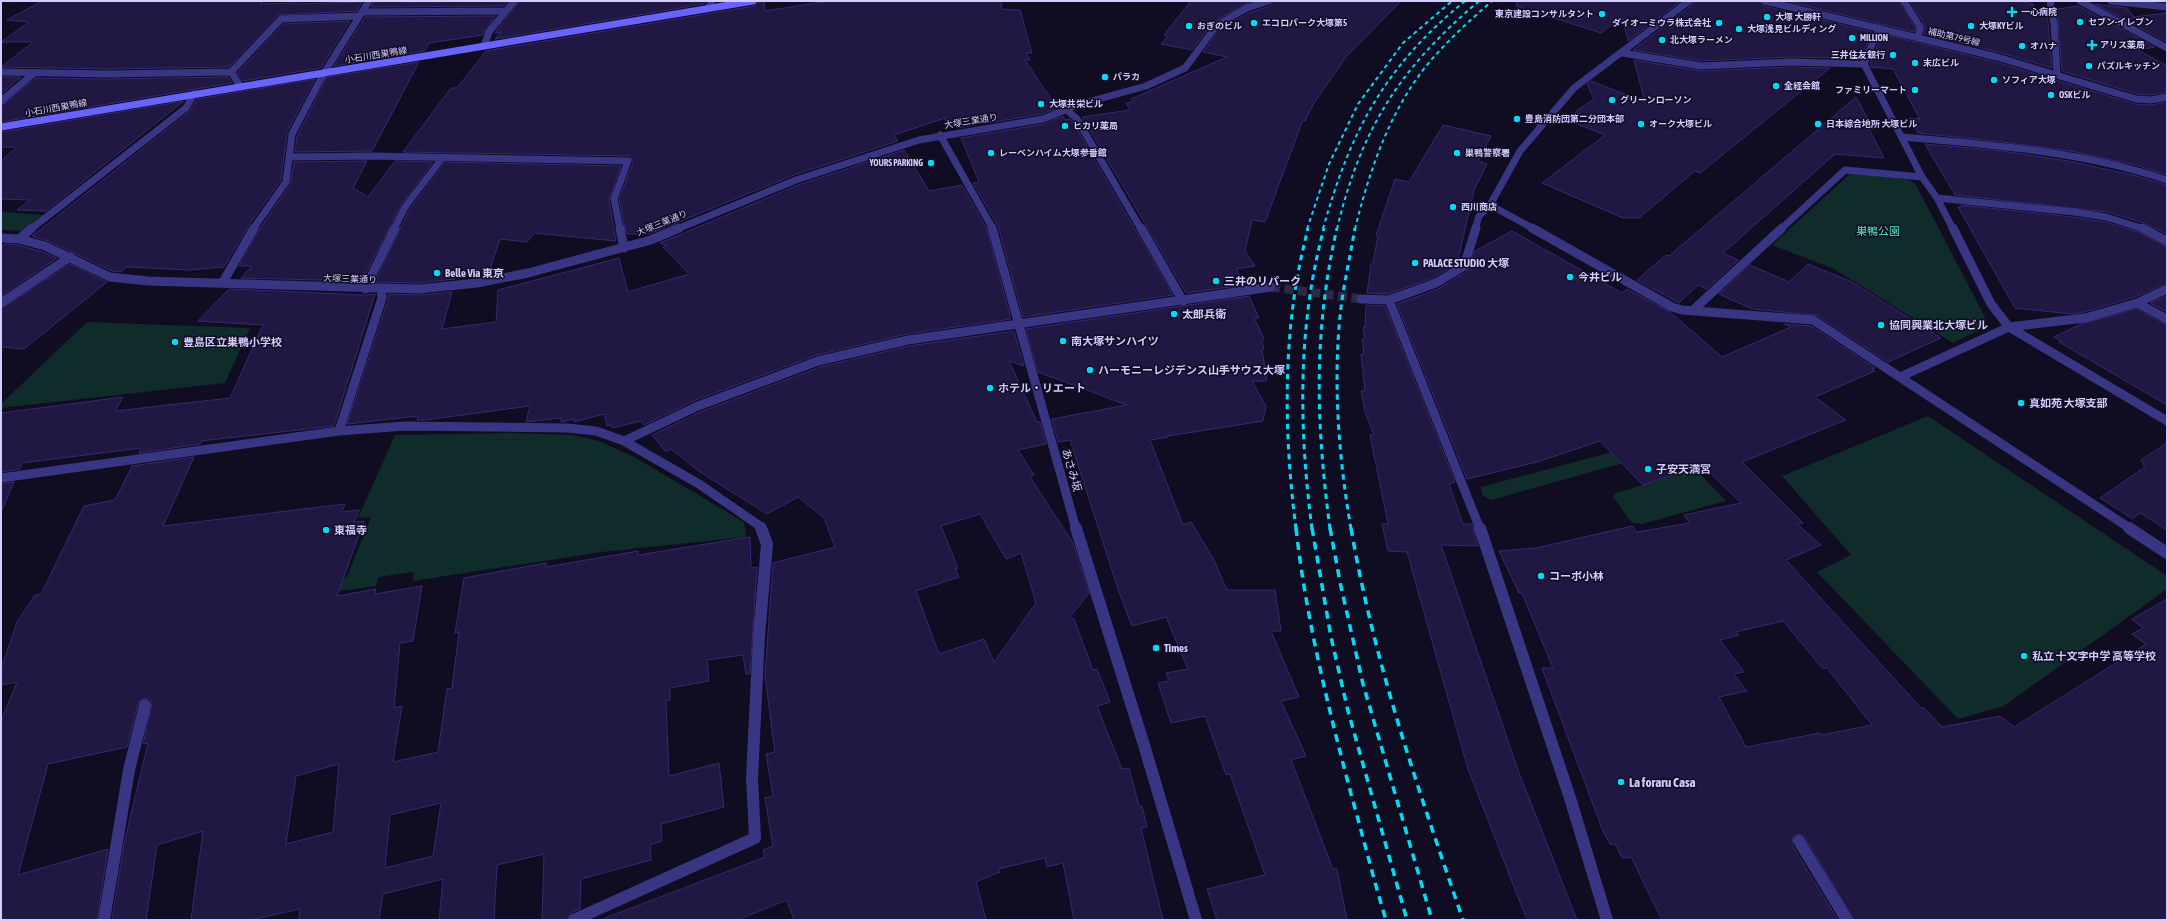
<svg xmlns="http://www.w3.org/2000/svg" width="2168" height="921" viewBox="0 0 2168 921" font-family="'Asap Condensed','Noto Sans JP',sans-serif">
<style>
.green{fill:#0f2b2a}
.building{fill:#201743;stroke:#372870;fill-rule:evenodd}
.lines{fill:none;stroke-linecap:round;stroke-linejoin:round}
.minor-tunnel{stroke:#2d2942;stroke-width:9;stroke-dasharray:9 4.5;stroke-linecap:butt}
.minor-far2{stroke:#383582;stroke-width:7}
.minor-far1{stroke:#383582;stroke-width:9}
.minor{stroke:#383582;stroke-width:12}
.tertiary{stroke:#383582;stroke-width:7}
.secondary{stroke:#6863ff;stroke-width:7}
.rail-far2{stroke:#00dcf7;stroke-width:2;stroke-dasharray:4 3.5;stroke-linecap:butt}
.rail-far1{stroke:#00dcf7;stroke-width:3;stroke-dasharray:5.5 4.5;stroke-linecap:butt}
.rail{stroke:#00dcf7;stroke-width:3.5;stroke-dasharray:8 6;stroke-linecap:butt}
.poi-dot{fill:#00dcf7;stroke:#100c21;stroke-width:1.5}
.labels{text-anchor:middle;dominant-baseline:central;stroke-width:3;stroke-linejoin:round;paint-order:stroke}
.far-poi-label{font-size:9px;font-weight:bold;fill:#d2ccff;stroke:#100c21;text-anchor:start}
.far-street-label{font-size:9px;fill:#d2ccff;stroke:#100c21}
.park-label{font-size:11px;fill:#52e4c1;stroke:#100c21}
.poi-label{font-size:11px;font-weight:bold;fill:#d2ccff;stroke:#100c21;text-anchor:start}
.street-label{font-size:11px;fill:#d2ccff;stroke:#100c21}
.near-poi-label{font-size:13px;font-weight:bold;fill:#d2ccff;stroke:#100c21;text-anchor:start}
</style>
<rect width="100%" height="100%" fill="#100c21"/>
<path class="green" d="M1851,173l54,6 10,4 70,134 -1,11 -31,15 -119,-74 -62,-24z
M1,212l42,3 -20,16 -22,-1z
M87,322l163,6 -25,55 -224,25v-4z
M1928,416l239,160v13l-163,117 -46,13 -141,-147 34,-17 -69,-79z
M513,433l59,2 27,6 37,17 108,64 2,15 -144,15 -189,29 1,-9 -35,5 -3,9 -189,25 68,-22 92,-12 24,-60 -13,1 37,-83z
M1665,438l61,63 -84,23 -10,-1 -19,-26 3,-4 63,-19 -20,-21 -168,47 -9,-5 -1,-8z"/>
<path class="building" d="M42,1h221l-3,3 36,-1 -1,1 67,-2 -5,9 -79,4 -49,52 -122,2 -106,-2 32,-25h-32l28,-20 -22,-2z
M380,1l24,1 104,-1 -4,5 -133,1 3,-5z
M519,1h187l-2,3 -209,35 6,-7 -6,1z
M758,1h6l1,10 63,-10h174l-1,8 19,1 12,43h-6l4,7h-5l32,48 -15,6 -85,14 -1,-2 -8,1 -3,-9 -51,17 4,6 -104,34 -145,59h-22l-3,-10 -5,-25 14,-36 -3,-7 -227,-4 48,-64h6l29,-37 268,-45z
M1191,1h61l-38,20 -22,29 -31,-6 7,-8 -4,-1z
M1273,1h128l-55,56 -32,46 -9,18 -2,-1 -38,102 -13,-2 -7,31 10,15 -19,3 8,16 -58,8 -104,-176 48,-7 -4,-7 7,-1 -2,-3 96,-42 -24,-5 17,-23 29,-16 21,-7z
M1517,1h164l-53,40 -6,-24 -21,16 -85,-27z
M1694,1h66l4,5 108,26 -11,27h-6l-6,-7 -7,6 -52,-1 -89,4 -68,-11 59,-45z
M1786,1h113l16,27 -1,4z
M1910,1h109l14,3 1,9 13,-2 5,57 -54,-16 -74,-18v-10z
M2095,4l32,4 7,9 33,-4v29z
M2078,6l77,41 -17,3 29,16v26l-16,3 -14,-1 -75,-23 -5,-62z
M495,16l-12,19 -54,8 -4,8 -91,15 31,-49z
M350,21l-29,47 -78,13 -6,-8 46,-49z
M1882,34l114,28 139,42 16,1 16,-3v73l-31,-10 -66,-14 -67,-9 -85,-9 -9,-15 11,1 -27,-50 -22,-2 -1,-3z
M1634,60l67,11 89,-4 40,1 -130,105 -5,-2 -56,47h-16l-81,-35 63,-48 -40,-16 29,-20 -7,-15 4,-3 54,21z
M419,62l-47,89 -77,1 2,-16 30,-59z
M1,77h20l-20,17z
M228,77l4,6 -231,39v-16l35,-28 71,1z
M315,79l-28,53 -6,48 -32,45 -25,42 -34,3 -64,-3 -5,5 -9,-1 -64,-30 -16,-5 157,-124 8,-13z
M1856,97l17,32h-4l15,29 -49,-4 -112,99 15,7 -31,29 -9,-4 -19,18 -42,-23 29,-25 3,1z
M184,101l-138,110 -29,-1 13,-10 -29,-1v-38l16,-14h-16v-15z
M1063,116l2,4 5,-1 3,3 100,173 -150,22 -25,-91 -25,-43 6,-1 -18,-44 83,-14z
M1443,125l48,11 -13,25 9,3 -13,26 -16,70 2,-1 -1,3 -26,16 -45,16 -21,-1 4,-29 2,-1 5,-27 -2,-1 19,-56 14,3z
M1925,144l77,7 66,10 65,14 34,10v49l-23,-11 -37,-11 -152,-17z
M904,150l25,41 33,-6 24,42 25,92 -104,15 -90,21 -121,45 -52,25 -3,-4 -29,7v-3l-5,1 -3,-12 -30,8v-3l-13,3v-4l-35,4 4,-16 -105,14h-8l1,-4 -71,8 41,-124v-6l32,1 32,-3 -10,37 54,-7 2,-32 121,-32 9,34 61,-18 -26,-27 4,-1 -7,-3 138,-58z
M367,161l-14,27 15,9 27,-36 38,1 -32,43 -39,76 -121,-3 11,-12h-13l21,-38 30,-43 4,-23z
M445,162l176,4 -12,34 7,41 -81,-8 -8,9 -27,-3 -11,33 -32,3 -2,4 -36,4 -44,-1 34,-72z
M1961,205l112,12 32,5 33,10 29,15v36l-32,14 -51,15 -12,2 -57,-6 -57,-101h4z
M1512,231l110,62 5,-4 43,23 52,45 69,-30 -7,-3 27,2 64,42 -3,1 3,2 -60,26 31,23 -104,42 61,61 -6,1 24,21 -35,15 135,148 2,-1 19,20 58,-11 14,11 132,-83 -14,-10 11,-6 -11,-9 35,-20v321h-313l-49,-83 -6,-3 -6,3 -1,8 46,75h-176l-31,-63 -9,1 -7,-14h-5l-7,-13 -61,-163h11l-31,-75h-3l-20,-42 37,-3 96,-22 5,6 53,-9 -6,-8 57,-12 -39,-38 -59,20 -43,-44 -63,21 -70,17 -70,-175 41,-15 29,-18 8,-20zM1783,621l40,48 4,-1 45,57 -50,10 -2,-2 -74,14 -27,-50 28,-6 -13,-17 10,-2 -24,-32 19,-5 -3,-3z
M6,244l12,1 25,7 14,6 -56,38v-49z
M70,264l37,18 -83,67 -23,-2v-38z
M1808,264l44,18 89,56 -53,24 -72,-47 -64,-6 -33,-15 31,-29 39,17z
M229,289l136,6 10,-1 -41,132 -133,15 -1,3 -61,9 2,-5 -119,15 -2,6 -19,3v-59l122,-16 -8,14 115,-13 33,-73 -65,-4z
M1249,296l10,22h-5l10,21 -2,2 2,8 -2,1 5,31h-15l14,25 -3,15 -95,15v1l-18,3 33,85 8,-3 23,38 13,30h48l6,41h-10l28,66 -18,4 25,55 -15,4 42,109h4l10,51h-130l-10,-31 58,-14 -35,-101 -4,1 -21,-59 -34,7 -13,-40 11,-2 -3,-8 22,-4 -22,-52 -34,9 -13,-34 -49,-152 -12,2 -6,-23 75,-14 -89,-33 -12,-43z
M2167,296v16l-17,-9z
M1366,305l19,1 70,176 -6,2 14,40h9l1,3 5,19 -37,-1 77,225 59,150h-50l-59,-151 -61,-217 -19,-1 -6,-27h6l-18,-89h4l-9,-23 -4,-21h4l-4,-37h3l-2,-15h3l-2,-12h2z
M2136,309l31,16v80l-108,-63 2,-1 -7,-4 27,-13z
M1014,331l10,35 -15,-5 28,61h3l6,22 -28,6 16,25 -4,2 43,66 16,50 -19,24 4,2 19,51 4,-1 13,33 -13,4 25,63 7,-1 10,38h3l5,21 -6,1 22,92h-89l-11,-57 -16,4 -2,-9 -47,11 2,3 -24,10 10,38h-192l-7,-20 -50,20h-132v-2l160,-61 -2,-7 10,-4 -8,-48 8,-2 -7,-42 9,-2 -10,-76 8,-113 62,-16 -11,-29 -26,-21 -31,17 -67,-42 -29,-23 -5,3 -14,-17 48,-23 120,-45 89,-21zM980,514l26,45 15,-6 15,50 -42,59 -10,-23 -45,15 -23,-63 43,-14 -4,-8 3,-1 -17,-42z
M2167,443v87l-27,-17 -7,6 -33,-21 45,-31 -4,-7z
M194,457l-31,69 182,-22 -3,8 17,-2 -5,12 10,-1 -27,75 39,-7 -1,5 47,-8 -9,55 -13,2 -6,65 8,-2 -9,56 45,-10 9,-63 5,-1 7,-56 -4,1 9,-55 82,-15v4l92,-16v4l112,-18 1,31 6,-1 -7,107h-4l-3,-19 -36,5 2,21 -39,7v12l-4,1 3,75 50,-13 5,44 -63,17 1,17 -12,4 1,15 -70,19 -1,30 -9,4 -4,7h-25l2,-66 -47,11 -3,55h-55l4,-41 -60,15 -4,26h-80l1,-11 -49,11h-60l12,-89 -46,14 -11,75h-34l12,-76 24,-101 -5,1 9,-41 -2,-4 -7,-1 -5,5 -11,44 -79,17 -30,111 90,-26 -11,71h-96v-199l16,-39 -16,3v-16l16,-47 18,-27 6,-1 43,-88 31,-6 17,-34zM339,764l-6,68 -47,12 10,-68zM441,803l-8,53 -48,12 5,-53z
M14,482l-13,30v-28z"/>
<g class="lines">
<path class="minor-tunnel" d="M1271,287l90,12"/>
<path class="minor-far2" d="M1904,1l16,26 -2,10
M2080,1l87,47
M363,12l143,-1
M1879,28l-15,36 58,113 15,21 16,31
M484,46l5,-14 25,-31
M1622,53l79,13 89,-4 74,2
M1,72l106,2 124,-2 10,15
M231,72l50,-53 78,-3
M2136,99l15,1 16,-3
M1,101l32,-27
M1067,110l10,9 64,110
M940,135l53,94
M1902,137c90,8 179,14 265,43
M289,157l83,-1 256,5 -14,38 6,30
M1937,198l137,14 32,5 38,12
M31,229l155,-121 8,-14
M253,229l33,-47 6,-48 32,-61 45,-72
M394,229l11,-22 38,-50
M677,229l119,-49 123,-40 124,-21 34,-14 69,-19 39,-18 32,-43 30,-17 21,-7
M1475,229l4,-13 11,-11 44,24
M1781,229l64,-59 77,7"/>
<path class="minor-far1" d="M620,228l4,20
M992,228l84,301
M1141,228l42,73
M1532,228l140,79 10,3 131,10 318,209
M1953,228l38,76 18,23 158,94
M2142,228l25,13
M1,238l18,1 26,7 65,31 38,4 271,8 58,-6 51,-10 123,-33 28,-12
M19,239l13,-11
M223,282l31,-54
M365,289l30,-61
M381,289l1,9 -43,133 66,-5 162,2 29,3 28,10 75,43 61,42 1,3
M1361,299l28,1 47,-17 28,-17 12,-38
M1389,300l91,229
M1,303l69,-46
M2137,303l30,16
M1692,311l90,-83
M1900,377l109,-50 76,-9 52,-15 30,-14
M624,441l74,-35 120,-45 90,-21 363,-53
M1,478l338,-47"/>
<path class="minor" d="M1076,528l68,217 52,175
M1480,528l90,270 37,122
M2129,528l38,25
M1799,841l48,79
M104,920l25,-150 16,-65
M574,920l181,-82 -3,-60 7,-142 8,-92 -6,-16"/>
<path class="tertiary" d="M1765,1l232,56 139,42
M2050,1l4,23 3,50
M2111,1l56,6
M708,8l4,-7
M1490,205l30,-54 54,-63 115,-87"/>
<path class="secondary" d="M1,127l752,-126"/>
<path class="rail-far2" d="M1307,229l22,-65 29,-60 45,-61 49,-42
M1323,229c27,-98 62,-163 142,-228
M1337,229c24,-101 63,-161 142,-228
M1355,229c14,-57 34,-117 72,-164 19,-23 42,-44 65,-64"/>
<path class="rail-far1" d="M1296,529c-10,-78 -13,-159 -1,-238 3,-21 8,-42 13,-63
M1312,529c-13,-100 -15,-202 12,-301
M1330,529c-14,-106 -17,-196 7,-301
M1351,529c-12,-69 -18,-143 -11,-213 3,-29 10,-59 15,-88"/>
<path class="rail" d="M1296,528c10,91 32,178 55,266 12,42 22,84 35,126
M1312,528l19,109 17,74 59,209
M1330,528l10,54 23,102 69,236
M1351,528c23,135 68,263 112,392"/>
</g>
<g class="poi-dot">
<path d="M2010 6h4v4h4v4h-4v4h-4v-4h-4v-4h4z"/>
<circle cx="1602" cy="14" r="4"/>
<circle cx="1767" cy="17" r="4"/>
<circle cx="2080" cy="22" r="4"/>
<circle cx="1254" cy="23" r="4"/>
<circle cx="1719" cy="23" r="4"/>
<circle cx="1189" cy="26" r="4"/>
<circle cx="1971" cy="26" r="4"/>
<circle cx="1739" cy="29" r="4"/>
<circle cx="1852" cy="38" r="4"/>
<circle cx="1662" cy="40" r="4"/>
<path d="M2090 39h4v4h4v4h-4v4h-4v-4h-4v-4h4z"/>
<circle cx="2022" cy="46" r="4"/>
<circle cx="1893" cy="55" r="4"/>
<circle cx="1915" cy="63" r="4"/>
<circle cx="2089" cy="66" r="4"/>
<circle cx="1105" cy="77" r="4"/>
<circle cx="1994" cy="80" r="4"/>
<circle cx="1776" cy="86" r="4"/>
<circle cx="1915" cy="90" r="4"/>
<circle cx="2051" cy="95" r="4"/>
<circle cx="1612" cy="100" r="4"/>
<circle cx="1041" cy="104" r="4"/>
<circle cx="1517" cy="119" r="4"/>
<circle cx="1641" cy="124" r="4"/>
<circle cx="1818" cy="124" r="4"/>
<circle cx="1065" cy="126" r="4"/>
<circle cx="991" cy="153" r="4"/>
<circle cx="1457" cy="153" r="4"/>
<circle cx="931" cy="163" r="4"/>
<circle cx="1453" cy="207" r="4"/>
<circle cx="1415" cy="263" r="4"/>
<circle cx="437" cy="273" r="4"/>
<circle cx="1570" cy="277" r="4"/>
<circle cx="1216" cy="281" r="4"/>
<circle cx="1174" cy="314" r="4"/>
<circle cx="1881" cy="325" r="4"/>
<circle cx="1063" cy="341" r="4"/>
<circle cx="175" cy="342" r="4"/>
<circle cx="1090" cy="370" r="4"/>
<circle cx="990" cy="388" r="4"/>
<circle cx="2021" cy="403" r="4"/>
<circle cx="1648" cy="469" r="4"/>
<circle cx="326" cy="530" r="4"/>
<circle cx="1541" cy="576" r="4"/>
<circle cx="1156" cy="648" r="4"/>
<circle cx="2024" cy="656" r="4"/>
<circle cx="1621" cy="782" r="4"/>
</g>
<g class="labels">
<g class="far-poi-label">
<text x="2021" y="12">一心病院</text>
<text x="1594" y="14" text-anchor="end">東京建設コンサルタント</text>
<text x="1775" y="17">大塚 大勝軒</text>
<text x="2088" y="22">セブン-イレブン</text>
<text x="1262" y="23">エコロパーク大塚第5</text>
<text x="1711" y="23" text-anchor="end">ダイオーミウラ株式会社</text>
<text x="1197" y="26">おぎのビル</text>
<text x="1979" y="26">大塚KYビル</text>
<text x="1747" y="29">大塚浅見ビルディング</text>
<text x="1860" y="38">MILLION</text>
<text x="1670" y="40">北大塚ラーメン</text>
<text x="2100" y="45">アリス薬局</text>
<text x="2030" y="46">オハナ</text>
<text x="1885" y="55" text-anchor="end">三井住友銀行</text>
<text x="1923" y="63">末広ビル</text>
<text x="2097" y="66">パズルキッチン</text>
<text x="1113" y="77">パラカ</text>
<text x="2002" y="80">ソフィア大塚</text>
<text x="1784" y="86">全経会館</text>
<text x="1907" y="90" text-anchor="end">ファミリーマート</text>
<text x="2059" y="95">OSKビル</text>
<text x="1620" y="100">グリーンローソン</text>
<text x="1049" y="104">大塚共栄ビル</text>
<text x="1525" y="119">豊島消防団第二分団本部</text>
<text x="1649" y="124">オーク大塚ビル</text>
<text x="1826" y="124">日本綜合地所 大塚ビル</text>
<text x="1073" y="126">ヒカリ薬局</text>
<text x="999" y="153">レーベンハイム大塚参番館</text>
<text x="1465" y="153">巣鴨警察署</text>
<text x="923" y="163" text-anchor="end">YOURS PARKING</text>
<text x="1461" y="207">西川商店</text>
</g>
<g class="far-street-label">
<text transform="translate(1954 37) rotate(13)">補助第79号線</text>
<text transform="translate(376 55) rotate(-9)">小石川西巣鴨線</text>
<text transform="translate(56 108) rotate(-10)">小石川西巣鴨線</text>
<text transform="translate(971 121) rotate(-9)">大塚三業通り</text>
<text transform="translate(662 223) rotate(-22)">大塚三業通り</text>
<text transform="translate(350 279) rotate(2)">大塚三業通り</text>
</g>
<g class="park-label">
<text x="1878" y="231">巣鴨公園</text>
</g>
<g class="poi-label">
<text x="1423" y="263">PALACE STUDIO 大塚</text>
<text x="445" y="273">Belle Via 東京</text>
<text x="1578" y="277">今井ビル</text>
<text x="1224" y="281">三井のリパーク</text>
<text x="1182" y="314">太郎兵衛</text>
<text x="1889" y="325">協同興業北大塚ビル</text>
<text x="1071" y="341">南大塚サンハイツ</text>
<text x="183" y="342">豊島区立巣鴨小学校</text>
<text x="1098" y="370">ハーモニーレジデンス山手サウス大塚</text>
<text x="998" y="388">ホテル・リエート</text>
<text x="2029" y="403">真如苑 大塚支部</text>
<text x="1656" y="469">子安天満宮</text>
<text x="334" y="530">東福寺</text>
<text x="1549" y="576">コーポ小林</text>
<text x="1164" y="648">Times</text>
<text x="2032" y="656">私立 十文字中学 高等学校</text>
</g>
<g class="street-label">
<text transform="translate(1072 470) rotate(74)">あさみ坂</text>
</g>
<g class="near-poi-label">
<text x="1629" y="782">La foraru Casa</text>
</g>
</g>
<rect width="2168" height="921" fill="none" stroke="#d2ccff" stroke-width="4"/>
</svg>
